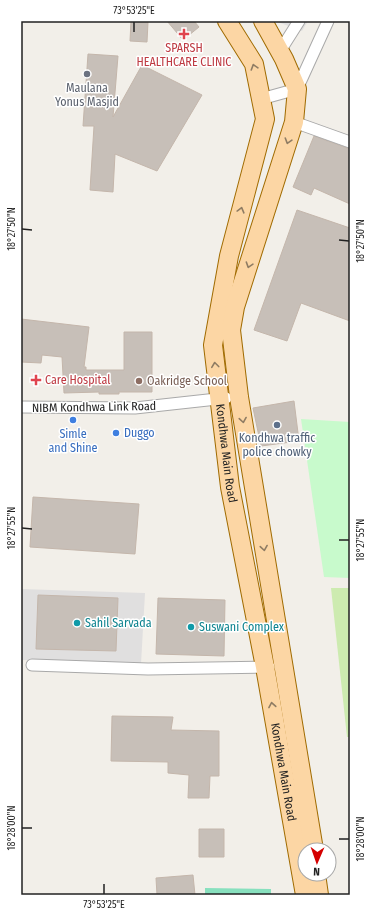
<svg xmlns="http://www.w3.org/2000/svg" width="371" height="916" viewBox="0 0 371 916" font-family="'Fira Sans Condensed',sans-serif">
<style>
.residential{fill:#e0dfdf}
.grass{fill:#cdebb0}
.park{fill:#c8facc}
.pitch{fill:#88e0be}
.building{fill:#c7bfb8;stroke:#c4b6ab}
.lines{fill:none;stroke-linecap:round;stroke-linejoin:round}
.minor-casing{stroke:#a9a9a9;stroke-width:13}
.primary-casing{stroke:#a06b00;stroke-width:20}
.minor{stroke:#fff;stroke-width:11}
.primary{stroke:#fcd6a4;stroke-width:18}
.oneway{stroke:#8f7c63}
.ticks{fill:none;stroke:#222;stroke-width:1.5}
.health-dot{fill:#e0444e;stroke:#fff;stroke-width:1.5}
.worship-dot{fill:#6b7280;stroke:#fff;stroke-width:1.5}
.education-dot{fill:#8d6e63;stroke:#fff;stroke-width:1.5}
.shop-dot{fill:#3f7fe0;stroke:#fff;stroke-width:1.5}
.service-dot{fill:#5c6f8a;stroke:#fff;stroke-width:1.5}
.culture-dot{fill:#0f9aa8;stroke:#fff;stroke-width:1.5}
.labels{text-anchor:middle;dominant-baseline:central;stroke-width:3;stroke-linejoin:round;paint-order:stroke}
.health-label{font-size:12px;fill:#be3a42;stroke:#fff}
.worship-label{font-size:12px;fill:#5b616d;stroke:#fff}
.education-label{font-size:12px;fill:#785e54;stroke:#fff;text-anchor:start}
.street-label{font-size:12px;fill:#222;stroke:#fff}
.shop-label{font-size:12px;fill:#366cbe;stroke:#fff;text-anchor:start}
.service-label{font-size:12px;fill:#4e5e75;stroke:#fff}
.culture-label{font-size:12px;fill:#0d838f;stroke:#fff;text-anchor:start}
.neatline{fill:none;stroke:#222;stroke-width:1.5}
.ticks-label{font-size:10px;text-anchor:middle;fill:#222}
</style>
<rect width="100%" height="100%" fill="#f2efe9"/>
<path class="residential" d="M275,21h33l-6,10z
M21,589l124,4 -4,71 -120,-4z"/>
<path class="grass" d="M331,588h19v149h-3z"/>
<path class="park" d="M301,419l49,3v156l-26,-1z"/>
<path class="pitch" d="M205,888l66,1v6h-66z"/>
<path class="building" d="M131,21l17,1 -1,20 -17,-1z
M167,21h27l5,6 -16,13z
M88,54l30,2 -5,61 29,-52 60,30 -45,76 -42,-17 -2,38 -23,-2 4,-64h-11z
M314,136l36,13v55l-36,-16 -3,7 -18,-8z
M297,210l53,18v93l-49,-18 -14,38 -33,-11z
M21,319l68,8 -5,40h2v3h38v-38h28v60h-33v2h-20v-2l-35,1 -2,-36 -20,-2 -1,8 -20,-1z
M294,401l5,40 -38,5 -8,-38z
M33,497l106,7 -4,50 -105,-7z
M38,595l80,3 -2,53 -80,-2z
M158,598l67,2 -1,56 -68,-2z
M112,716l61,1 -2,13 48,1v45h-9l-1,22h-21l1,-23 -21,-2v-11l-57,-1z
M199,829h25v28h-25z
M193,875l2,20h-38l-1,-17z"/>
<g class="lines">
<defs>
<path id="minor" d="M280,51l19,-30
M261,99l36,-10 31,-68
M294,122l56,20
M21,407l114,1 91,-10
M32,665l116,4 121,-2"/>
<g id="primary">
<path id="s1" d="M227,21l27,43 11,55 -36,137 -16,89 17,142 35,180 40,228"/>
<path d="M263,21l21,38 13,30 -3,33 -59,185 -4,23 8,67 75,453"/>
<path d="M316,874l3,21"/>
</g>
</defs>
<use href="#minor" class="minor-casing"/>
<use href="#primary" class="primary-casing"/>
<use href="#minor" class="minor"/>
<use href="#primary" class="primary"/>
</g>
<defs><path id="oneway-chevron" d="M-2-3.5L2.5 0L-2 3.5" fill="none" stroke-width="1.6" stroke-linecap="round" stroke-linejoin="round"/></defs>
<g class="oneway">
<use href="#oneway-chevron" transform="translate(254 67) rotate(-107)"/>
<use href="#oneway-chevron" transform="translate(288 141) rotate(107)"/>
<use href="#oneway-chevron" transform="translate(241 210) rotate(-75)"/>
<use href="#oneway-chevron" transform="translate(249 265) rotate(108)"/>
<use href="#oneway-chevron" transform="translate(215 365) rotate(-97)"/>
<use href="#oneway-chevron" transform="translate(243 420) rotate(81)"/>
<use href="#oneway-chevron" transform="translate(264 548) rotate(81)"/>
<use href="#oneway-chevron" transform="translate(272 705) rotate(-100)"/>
</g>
<path class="ticks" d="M134,32v-10M22,229l10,1M339,240l10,1M22,528l10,1M339,540h10M22,828h10M339,839h10M104,894v-10"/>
<g class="health-dot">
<path d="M182 28h4v4h4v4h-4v4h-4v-4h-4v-4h4z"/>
<path d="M34 374h4v4h4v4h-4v4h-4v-4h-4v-4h4z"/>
</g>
<circle class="worship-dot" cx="87" cy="74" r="4"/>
<circle class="education-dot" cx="139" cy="381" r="4"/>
<g class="shop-dot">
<circle cx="73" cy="420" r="4"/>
<circle cx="116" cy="433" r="4"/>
</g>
<circle class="service-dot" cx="277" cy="425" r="4"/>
<g class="culture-dot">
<circle cx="77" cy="623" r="4"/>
<circle cx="191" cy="627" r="4"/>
</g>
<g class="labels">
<g class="health-label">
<text x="184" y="48">SPARSH<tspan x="184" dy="14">HEALTHCARE CLINIC</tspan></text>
<text x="45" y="380" text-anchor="start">Care Hospital</text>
</g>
<g class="worship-label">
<text x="87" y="88">Maulana<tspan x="87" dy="14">Yonus Masjid</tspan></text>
</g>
<g class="education-label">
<text x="147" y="381">Oakridge School</text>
</g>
<g class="street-label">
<text transform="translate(94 407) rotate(-1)">NIBM Kondhwa Link Road</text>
<text stroke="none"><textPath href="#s1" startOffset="448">Kondhwa Main Road</textPath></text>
<text stroke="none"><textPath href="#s1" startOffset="772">Kondhwa Main Road</textPath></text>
</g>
<g class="shop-label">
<text x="124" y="433">Duggo</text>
<text x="73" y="434" text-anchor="middle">Simle<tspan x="73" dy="14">and Shine</tspan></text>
</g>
<g class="service-label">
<text x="277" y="438">Kondhwa traffic<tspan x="277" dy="14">police chowky</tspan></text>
</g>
<g class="culture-label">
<text x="85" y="623">Sahil Sarvada</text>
<text x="199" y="627">Suswani Complex</text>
</g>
</g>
<rect width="371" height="916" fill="none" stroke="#ffffff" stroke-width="44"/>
<g transform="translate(317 862) rotate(182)"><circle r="19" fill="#ffffff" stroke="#a7a7a7"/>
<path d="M0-3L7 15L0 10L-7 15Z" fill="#d40000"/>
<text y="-6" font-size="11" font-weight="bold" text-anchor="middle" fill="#222222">N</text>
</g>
<rect x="22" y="22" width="327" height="872" class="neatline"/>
<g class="ticks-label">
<text x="134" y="14">73°53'25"E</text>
<text transform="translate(11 229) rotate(-90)" y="4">18°27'50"N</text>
<text transform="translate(360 241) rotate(-90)" y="4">18°27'50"N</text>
<text transform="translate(11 528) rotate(-90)" y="4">18°27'55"N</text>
<text transform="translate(360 540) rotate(-90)" y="4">18°27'55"N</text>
<text transform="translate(11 828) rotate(-90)" y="4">18°28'00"N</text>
<text transform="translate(360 839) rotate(-90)" y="4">18°28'00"N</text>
<text x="104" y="908">73°53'25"E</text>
</g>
</svg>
